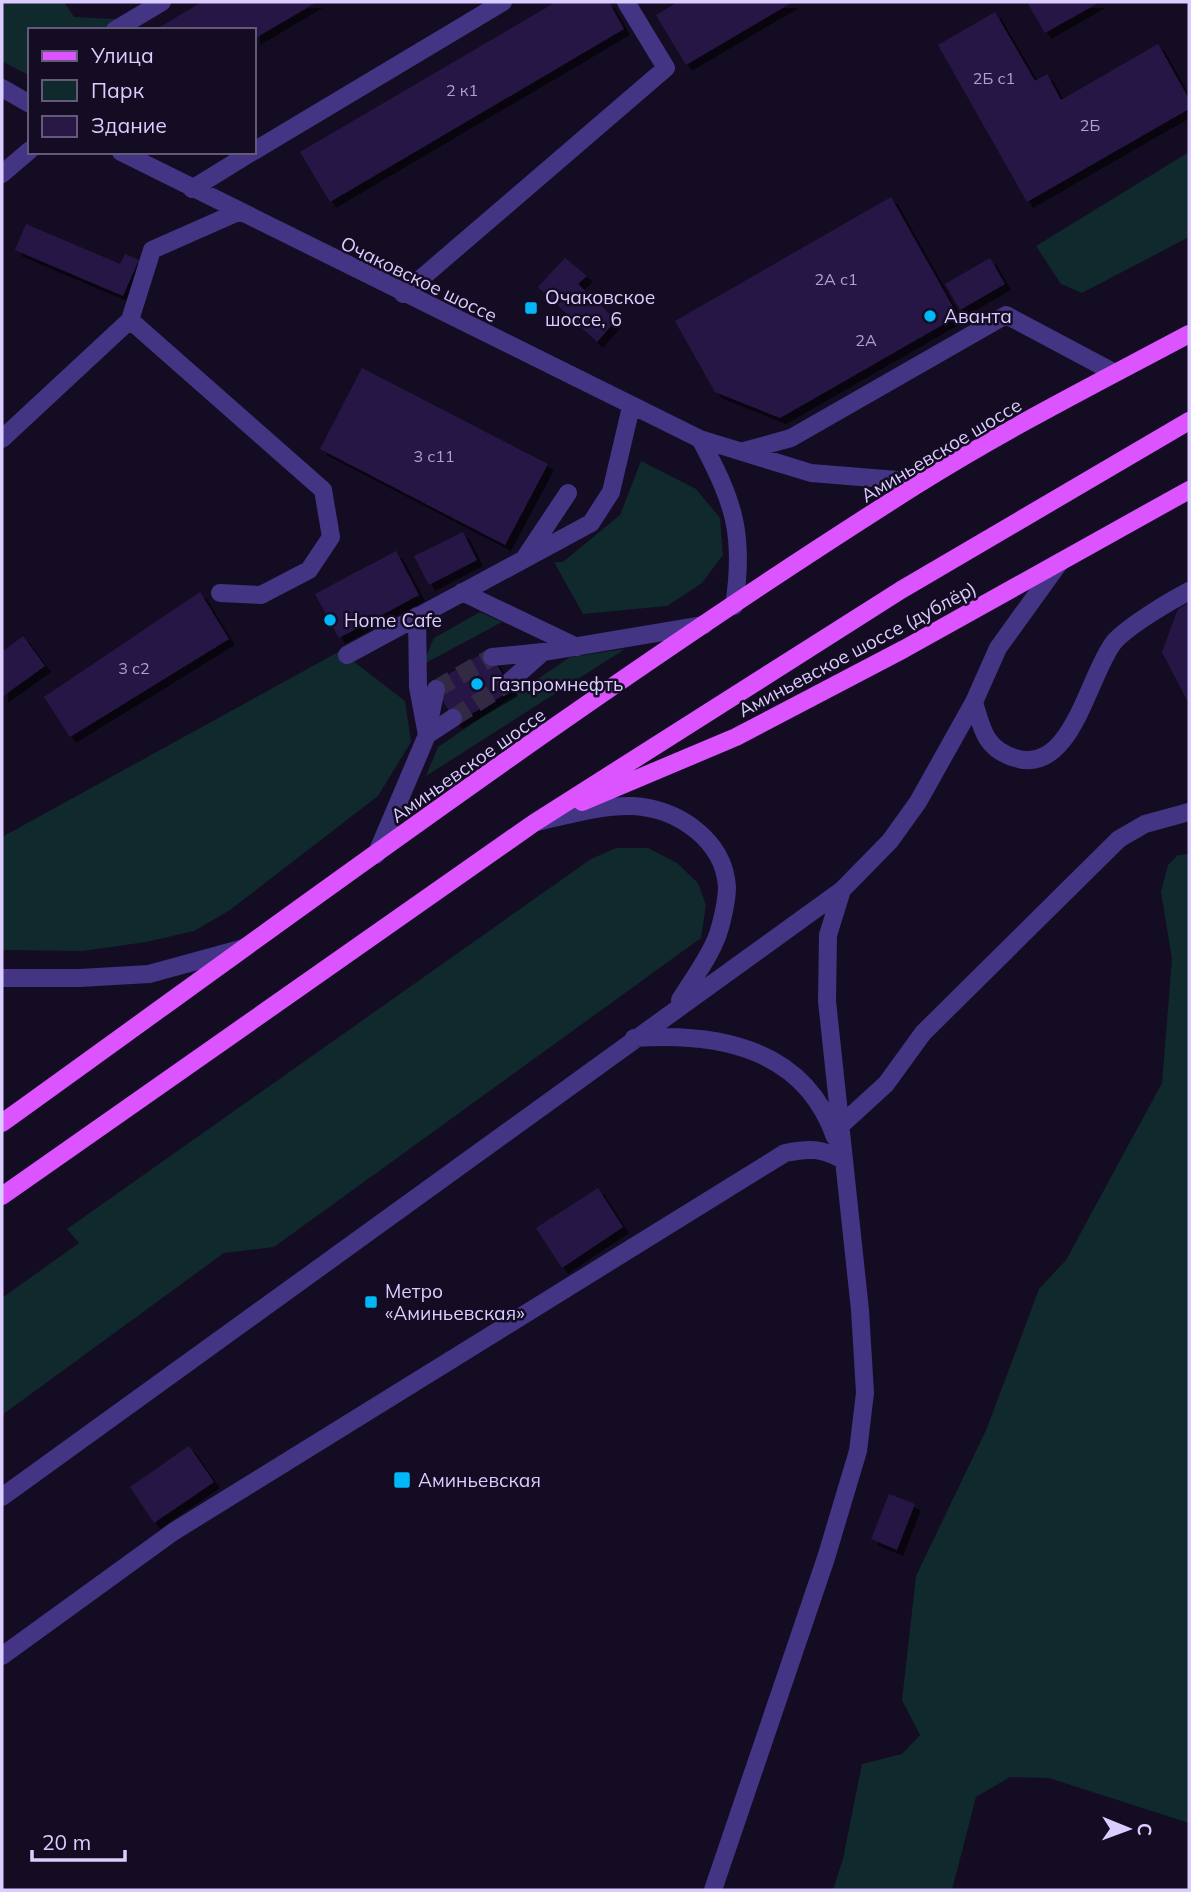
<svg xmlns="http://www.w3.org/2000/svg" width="1191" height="1892" viewBox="0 0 1191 1892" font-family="Mulish,sans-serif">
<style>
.green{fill:#0f292d}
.building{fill:#281744;filter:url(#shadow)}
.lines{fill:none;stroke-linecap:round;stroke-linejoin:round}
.minor-tunnel{stroke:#322943;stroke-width:18;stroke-dasharray:18 9;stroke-linecap:butt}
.minor{stroke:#443484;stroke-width:18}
.major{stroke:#db54ff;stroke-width:18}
.poi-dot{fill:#00b7f8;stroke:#140c22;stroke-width:2.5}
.labels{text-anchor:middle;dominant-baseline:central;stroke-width:5;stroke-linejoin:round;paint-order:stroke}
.number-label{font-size:16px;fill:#aea0d0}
.street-label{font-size:19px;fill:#dbcdff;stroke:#140c22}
.poi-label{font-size:19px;fill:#dbcdff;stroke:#140c22;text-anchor:start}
</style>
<defs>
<filter id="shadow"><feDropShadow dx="6" dy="6" stdDeviation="0" flood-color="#0009"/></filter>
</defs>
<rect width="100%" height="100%" fill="#140c22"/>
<path class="green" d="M2,2h62l10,15 58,3 -17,10h-85v46l-28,-15z
M1189,152v85l-107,56 -21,-9 -25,-38z
M641,461l55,28 24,29 3,37 -21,28 -35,23 -84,8 -29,-52h9l57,-47z
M480,612l22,10 -80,43 12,-27z
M625,649l-199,127 12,-29 132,-90z
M340,651l65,50 6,41 -33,54 -148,114 -36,21 -48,11 -63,9 -81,-1v-113z
M616,848h32l29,15 21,20 8,22 -5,33 -427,309 -50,6 -222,162v-117l77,-55 -12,-14 524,-370z
M1189,854v969l-140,-45 -39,-1 -34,20 -24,93h-119l10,-31 19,-95 40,-10 18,-19 -18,-35 14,-124 71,-148 52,-139 27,-29 96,-177 10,-124 -11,-67 7,-27 10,-10z"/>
<path class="building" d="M202,2h115l-63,37v-9h-99z
M556,2h53l15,27 -294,173 -30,-50z
M678,2h115l-107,63 -30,-50z
M1027,2h73l-55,31z
M995,12l40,69 12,-7 14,26 97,-56 31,55v10l-162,93 -89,-157z
M891,197l67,119 -178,102 -65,-26 -40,-71z
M26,224l94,40 5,-10 14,6 -16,36 -108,-46z
M565,258l22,18 -9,8 38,36 -19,22 -59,-55z
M990,258l15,26 -45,26 -15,-26z
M362,368l186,96 -43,81 -185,-96z
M463,532l14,28 -48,25 -15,-29z
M396,551l23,44 -80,43 -24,-44z
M200,592l29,47 -159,98 -26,-40z
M1189,603v101l-27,-52 16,-43z
M23,636l22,30 -43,31v-45z
M488,650l24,40 -56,33 -23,-39z
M598,1188l25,39 -61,41 -26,-40z
M189,1446l25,36 -60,41 -24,-36z
M889,1494l26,10 -18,46 -26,-11z"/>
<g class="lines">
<path class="minor-tunnel" d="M436,689l56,-32
M453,718l55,-35"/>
<path class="minor" d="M115,30l47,-28
M2,88l28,16
M254,151l249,-149
M121,152l579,287 111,34 111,9
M2,174l28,-24
M192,189l60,-37
M403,294l263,-226 -40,-66
M2,439l128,-119
M700,439c34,62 45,96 34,167
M744,451l47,-13 215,-123 109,58
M526,556l42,-63
M462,592l115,55
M220,593l41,2 48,-25 22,-33 -8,-47 -193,-170 22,-70 86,-38
M417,616l1,71 9,48
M347,655l244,-132 20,-31 20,-85
M492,657l51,-5
M508,683l35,-31 161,-27
M974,702c8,27 11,47 41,56 57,18 73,-83 99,-116 14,-16 56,-41 75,-51
M428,727l8,-38
M537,822c31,-7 64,-17 96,-16 43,2 91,33 94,81 0,13 -5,35 -9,47 -8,23 -26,46 -38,66
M376,855l51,-120 26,-17
M2,978h78l69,-4 95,-26
M634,1038c84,-6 170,10 201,99
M840,1126l46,-42 37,-51 196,-194 26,-15 44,-12
M2,1497l840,-607 48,-49 28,-39 56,-100 24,-54 62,-86
M2,1656l171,-124 612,-379c24,-5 37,-5 58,7
M713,1890l113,-332 32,-107 7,-58 -5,-83 -33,-309 1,-66 14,-45"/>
<path class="major" d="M582,802l154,-65 168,-88 285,-159
M2,1123c302,-217 602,-441 918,-640 86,-54 179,-101 269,-149
M2,1196l532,-373 367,-233 288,-169"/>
</g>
<g class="poi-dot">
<rect x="524" y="301" width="14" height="14" rx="3.5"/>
<circle cx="930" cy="316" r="7"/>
<circle cx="330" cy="620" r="7"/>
<circle cx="477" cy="684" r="7"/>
<rect x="364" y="1295" width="14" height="14" rx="3.5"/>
<rect x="393" y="1471" width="18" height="18" rx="3.5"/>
</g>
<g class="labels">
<g class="number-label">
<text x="994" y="78">2Б с1</text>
<text x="462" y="90">2 к1</text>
<text x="1090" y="125">2Б</text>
<text x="836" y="279">2А с1</text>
<text x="866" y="340">2А</text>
<text x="434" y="456">3 с11</text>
<text x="134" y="668">3 с2</text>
</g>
<g class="street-label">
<text transform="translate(419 279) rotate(26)">Очаковское шоссе</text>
<text transform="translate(941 450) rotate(-31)">Аминьевское шоссе</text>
<text transform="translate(857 649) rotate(-28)">Аминьевское шоссе (дублёр)</text>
<text transform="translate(468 765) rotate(-35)">Аминьевское шоссе</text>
</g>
<g class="poi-label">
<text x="545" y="297">Очаковское<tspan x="545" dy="22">шоссе, 6</tspan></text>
<text x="944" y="316">Аванта</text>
<text x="344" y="620">Home Cafe</text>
<text x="491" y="684">Газпромнефть</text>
<text x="385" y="1291">Метро<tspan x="385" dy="22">«Аминьевская»</tspan></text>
<text x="418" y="1480">Аминьевская</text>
</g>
</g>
<rect width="1191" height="1892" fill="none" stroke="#dbcdff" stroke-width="7"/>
<rect x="28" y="28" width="228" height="126" fill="#140c22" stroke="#64597a" stroke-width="2"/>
<rect x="42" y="51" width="35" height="10" fill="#db54ff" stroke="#64597a" stroke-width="2"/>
<text x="91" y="63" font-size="21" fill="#dbcdff">Улица</text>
<rect x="42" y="80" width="35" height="21" fill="#0f292d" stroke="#64597a" stroke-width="2"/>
<text x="91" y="98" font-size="21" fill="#dbcdff">Парк</text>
<rect x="42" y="116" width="35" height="21" fill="#281744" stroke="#64597a" stroke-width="2"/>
<text x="91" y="133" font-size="21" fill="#dbcdff">Здание</text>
<g transform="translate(1128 1829) rotate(91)" stroke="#140c22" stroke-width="5" paint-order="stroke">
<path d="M0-5L12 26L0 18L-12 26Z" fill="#dbcdff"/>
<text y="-10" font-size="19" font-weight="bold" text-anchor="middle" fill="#dbcdff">С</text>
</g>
<path d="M32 1850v10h93v-10" fill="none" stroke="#dbcdff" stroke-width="3.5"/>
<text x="42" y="1850" font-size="21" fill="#dbcdff" stroke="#140c22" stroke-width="5" paint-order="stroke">20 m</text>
</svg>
